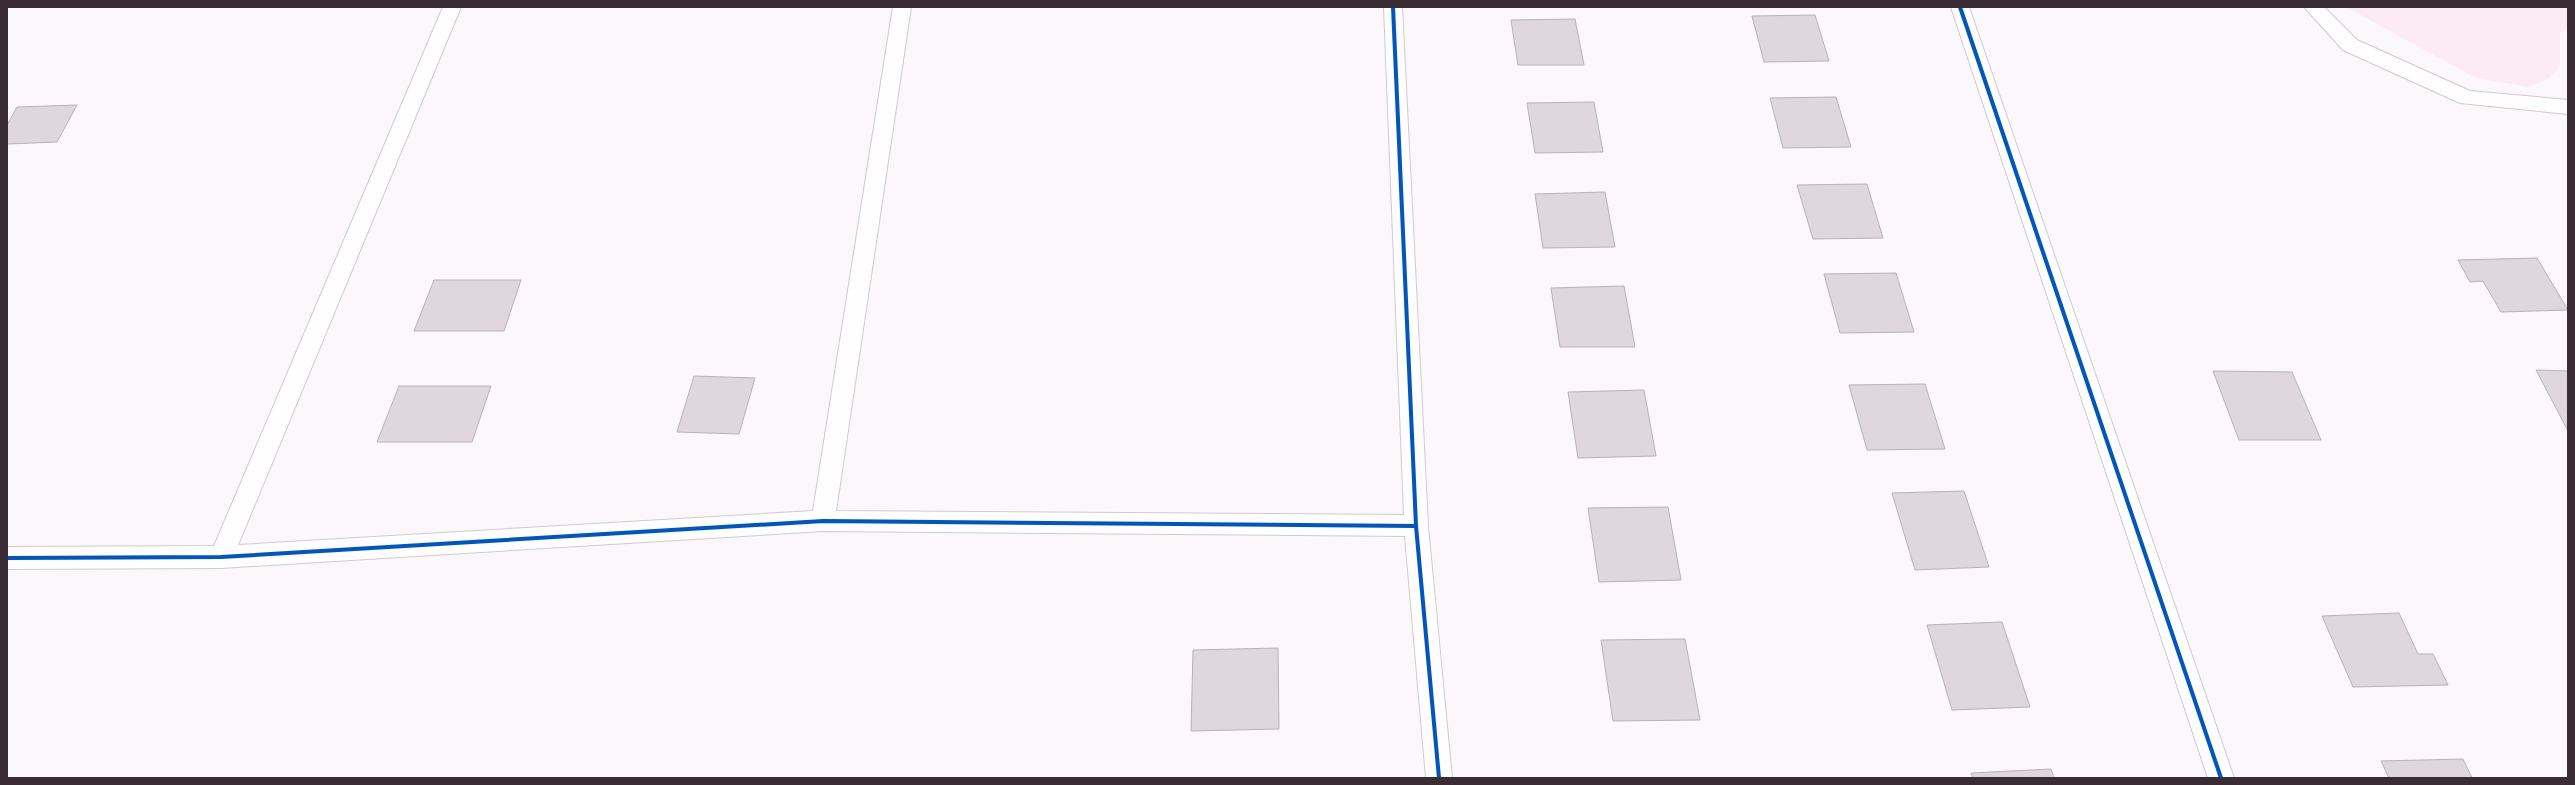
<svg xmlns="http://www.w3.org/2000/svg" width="2575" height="785" viewBox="0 0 2575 785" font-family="Montserrat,sans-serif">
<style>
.green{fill:#fdebf4}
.building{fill:#dfd7dc;stroke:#b9b2b6}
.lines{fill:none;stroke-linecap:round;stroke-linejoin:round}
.street-casing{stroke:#d2c9ce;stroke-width:2}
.street{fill:#fffefe;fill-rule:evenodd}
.cycleway-casing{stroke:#fdf6fa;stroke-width:6}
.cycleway{stroke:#0057b8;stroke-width:4}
</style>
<rect width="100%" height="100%" fill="#fcf7fa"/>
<path class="green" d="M2346,7h222v21l-8,5v33l-12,13 -19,8 -53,-9z"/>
<path class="building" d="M1815,15l14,46 -65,1 -12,-46z
M1575,19l9,46h-66l-7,-45z
M1836,97l15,50 -68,1 -13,-50z
M1594,102l9,50 -68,1 -8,-50z
M77,105l-20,37 -50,2v-19l10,-18z
M1867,184l16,54 -70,1 -16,-54z
M1605,192l10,55 -72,1 -8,-54z
M2537,258l31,52 -67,2 -18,-31 -13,1 -12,-22z
M1896,273l18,59 -74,1 -16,-59z
M434,280h87l-17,51h-90z
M1624,286l11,61h-75l-9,-59z
M2536,370l32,1v60z
M2213,371l79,1 29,68h-82z
M694,376l61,2 -16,56 -62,-2z
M1925,384l20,65 -78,1 -18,-65z
M399,386h92l-19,56h-95z
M1644,390l12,66 -78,2 -10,-66z
M1964,491l25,76 -74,3 -23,-77z
M1668,507l13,73 -82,2 -11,-74z
M2399,613l19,41h15l15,31 -95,2 -31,-71z
M2002,622l28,85 -78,3 -25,-85z
M1685,639l15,81 -87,1 -12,-81z
M1278,648l1,81 -88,2 2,-81z
M2463,759l9,19h-83l-8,-17z
M2051,769l3,9h-81l-2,-5z"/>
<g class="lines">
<defs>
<path id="street" d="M443,7h18l-223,538 575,-34 80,-504h18l-75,504 568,4 -20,-508h18l26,519 24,252h-26l-21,-242 -582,-5 -602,37 -214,1v-22l207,-1z
M1951,7h18l265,771h-26z
M2304,7h20l33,33 113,51 98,9v14l-108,-11 -117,-53z"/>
</defs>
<use href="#street" class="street-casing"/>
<use href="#street" class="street"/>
<defs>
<path id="cycleway" d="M1393,7l23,519 23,252
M1960,7l261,771
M7,558l214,-1 602,-36 593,5"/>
</defs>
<use href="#cycleway" class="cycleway-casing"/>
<use href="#cycleway" class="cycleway"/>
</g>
<rect width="2575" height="785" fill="none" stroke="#392c33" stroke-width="16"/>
</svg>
